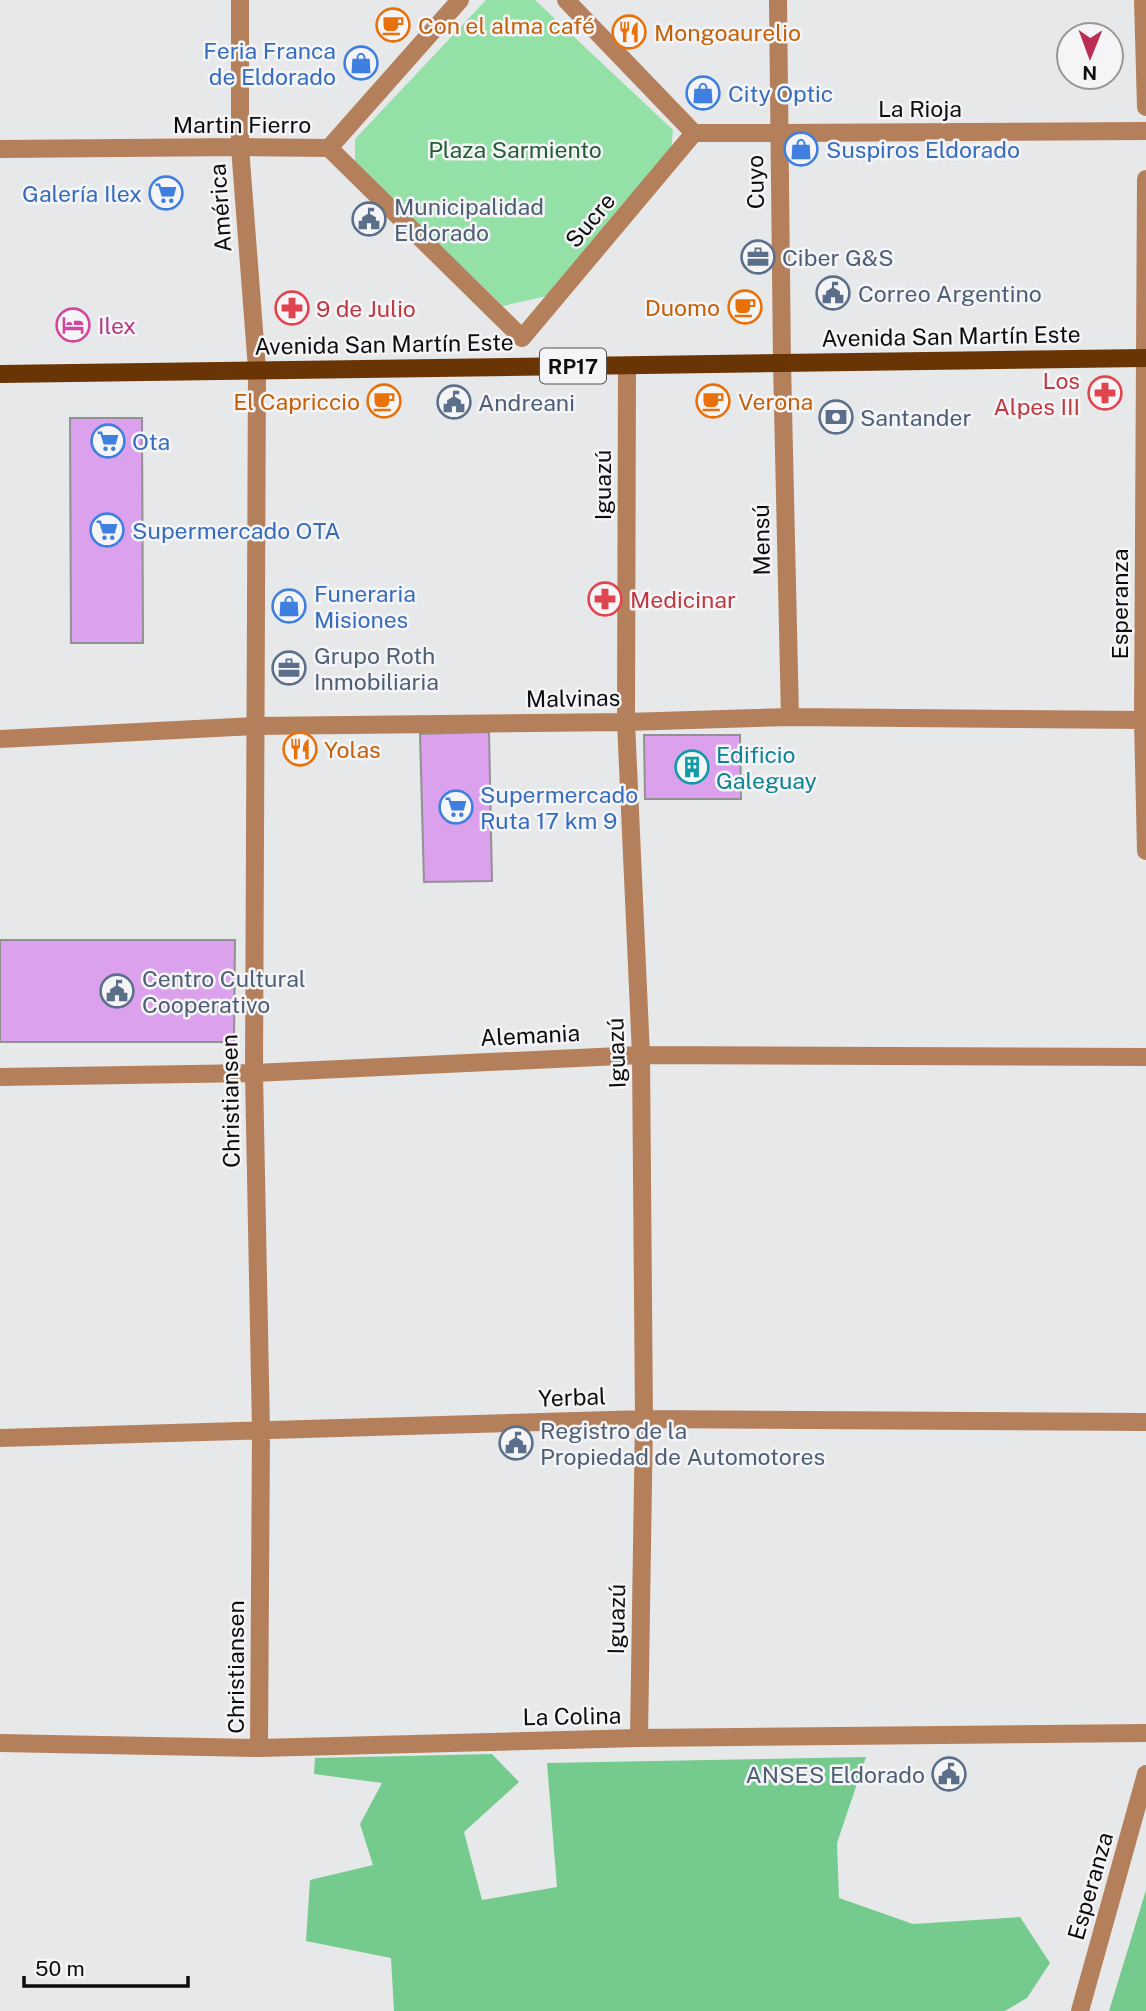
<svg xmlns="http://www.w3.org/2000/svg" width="1146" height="2011" viewBox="0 0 1146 2011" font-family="'Public Sans',sans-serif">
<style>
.green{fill:#94e1a8}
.forest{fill:#75cb8d}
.building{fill:#dca1ed;stroke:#929192;stroke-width:2}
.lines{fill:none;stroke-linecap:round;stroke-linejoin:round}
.pedestrian{stroke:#b4805c;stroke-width:18}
.minor{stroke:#b4805c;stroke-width:18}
.primary{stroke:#6a3505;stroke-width:18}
.labels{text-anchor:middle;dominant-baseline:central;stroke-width:5;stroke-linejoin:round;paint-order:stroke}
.shield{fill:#f5f5f7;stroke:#535353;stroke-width:2}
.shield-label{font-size:21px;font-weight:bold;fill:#0d0d0d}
.food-label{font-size:23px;fill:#c56008;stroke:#f5f5f7;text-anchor:start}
.shop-label{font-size:23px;fill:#366cbe;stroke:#f5f5f7;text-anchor:start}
.street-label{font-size:23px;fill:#0d0d0d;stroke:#f5f5f7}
.park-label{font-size:23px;fill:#215d35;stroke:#f5f5f7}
.service-label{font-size:23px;fill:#4e5e75;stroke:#f5f5f7;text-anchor:start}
.health-label{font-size:23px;fill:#be3a42;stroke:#f5f5f7;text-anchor:start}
.hotel-label{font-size:23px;fill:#b23c85;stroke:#f5f5f7;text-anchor:start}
.culture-label{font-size:23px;fill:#0d838f;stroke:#f5f5f7;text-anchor:start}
</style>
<rect width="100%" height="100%" fill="#e7e8e9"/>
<path class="green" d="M486,0h49l138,130 -3,32 -119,133 -48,11 -148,-142v-25z"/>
<path class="forest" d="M492,1754l27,28 -55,50 18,68 75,-13 -10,-124 319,-6 -29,86 2,55 74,26 107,-7 30,46 -23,35 -22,13h-611l-3,-53 -85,-17 4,-61 63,-15 -13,-41 22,-41 -68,-9 1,-16z
M1146,1890v121h-37z"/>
<path class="building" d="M70,418h72l1,225h-72z
M489,732l3,149 -68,1 -4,-148z
M644,735h96l1,64h-96z
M0,940h235l-1,102h-234z"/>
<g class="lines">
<path class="pedestrian" d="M566,0l128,133
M694,133h85
M240,147l89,1 131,-148
M329,148l193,190
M522,338l172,-205"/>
<path class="minor" d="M240,0v147l17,222 -3,704 7,358 -2,317
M778,0l4,363 8,354
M1143,0l3,107
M779,133l367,-2
M0,149l240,-2
M1146,179l-3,541 3,131
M627,366l-1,356 15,333 3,364 -5,319
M0,739l255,-13 371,-4 164,-5 356,3
M0,1077l254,-4 387,-18 505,2
M0,1438l644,-19 502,3
M0,1743l259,5 380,-10 507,-5
M1080,2011l66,-237"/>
<path class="primary" d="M0,374l1146,-16"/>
</g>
<defs>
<symbol id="cafe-ring" viewBox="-11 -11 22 22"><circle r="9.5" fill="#f5f5f7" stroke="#e8710a" stroke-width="1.5"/><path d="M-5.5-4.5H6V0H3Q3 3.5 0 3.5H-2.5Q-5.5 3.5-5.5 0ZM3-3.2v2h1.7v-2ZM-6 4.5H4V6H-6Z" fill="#e8710a"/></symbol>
<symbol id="restaurant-ring" viewBox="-11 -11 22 22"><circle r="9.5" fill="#f5f5f7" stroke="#e8710a" stroke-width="1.5"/><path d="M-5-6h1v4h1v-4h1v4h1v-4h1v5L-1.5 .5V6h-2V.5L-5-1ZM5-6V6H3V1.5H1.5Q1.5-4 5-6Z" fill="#e8710a"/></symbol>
<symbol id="shop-ring" viewBox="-11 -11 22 22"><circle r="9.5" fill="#f5f5f7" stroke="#3f7fe0" stroke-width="1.5"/><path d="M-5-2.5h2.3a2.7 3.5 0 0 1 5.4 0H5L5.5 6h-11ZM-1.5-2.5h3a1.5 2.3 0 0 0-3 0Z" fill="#3f7fe0"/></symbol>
<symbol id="supermarket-ring" viewBox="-11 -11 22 22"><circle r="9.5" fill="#f5f5f7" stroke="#3f7fe0" stroke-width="1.5"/><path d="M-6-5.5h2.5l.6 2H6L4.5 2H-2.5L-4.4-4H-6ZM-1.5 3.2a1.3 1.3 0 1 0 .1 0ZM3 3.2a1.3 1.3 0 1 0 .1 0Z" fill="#3f7fe0"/></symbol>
<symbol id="civic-ring" viewBox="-11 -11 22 22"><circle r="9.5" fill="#f5f5f7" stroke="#5c6f8a" stroke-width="1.5"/><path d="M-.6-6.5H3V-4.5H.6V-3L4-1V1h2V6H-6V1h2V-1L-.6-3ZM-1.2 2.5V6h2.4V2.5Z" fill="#5c6f8a"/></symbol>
<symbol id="office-ring" viewBox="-11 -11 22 22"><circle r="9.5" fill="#f5f5f7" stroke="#5c6f8a" stroke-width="1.5"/><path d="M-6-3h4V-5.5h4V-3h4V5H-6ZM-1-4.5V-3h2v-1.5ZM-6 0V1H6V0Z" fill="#5c6f8a"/></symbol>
<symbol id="pharmacy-ring" viewBox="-11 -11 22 22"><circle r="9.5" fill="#f5f5f7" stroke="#e0444e" stroke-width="1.5"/><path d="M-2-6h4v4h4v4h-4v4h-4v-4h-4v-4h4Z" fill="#e0444e"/></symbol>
<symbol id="hotel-ring" viewBox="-11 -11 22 22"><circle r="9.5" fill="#f5f5f7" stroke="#d1479c" stroke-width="1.5"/><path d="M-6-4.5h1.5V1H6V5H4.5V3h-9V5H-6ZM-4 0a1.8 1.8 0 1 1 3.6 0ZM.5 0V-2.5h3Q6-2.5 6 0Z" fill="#d1479c"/></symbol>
<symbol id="bank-ring" viewBox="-11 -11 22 22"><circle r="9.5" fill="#f5f5f7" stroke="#5c6f8a" stroke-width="1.5"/><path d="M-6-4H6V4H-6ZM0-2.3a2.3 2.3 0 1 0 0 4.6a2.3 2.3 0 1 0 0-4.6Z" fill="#5c6f8a"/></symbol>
<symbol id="building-ring" viewBox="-11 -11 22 22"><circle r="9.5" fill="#f5f5f7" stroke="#0f9aa8" stroke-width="1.5"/><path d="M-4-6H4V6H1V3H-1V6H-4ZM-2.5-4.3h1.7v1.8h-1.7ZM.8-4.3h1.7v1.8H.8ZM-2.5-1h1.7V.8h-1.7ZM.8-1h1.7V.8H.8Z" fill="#0f9aa8"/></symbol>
</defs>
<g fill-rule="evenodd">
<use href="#cafe-ring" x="374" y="6" width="38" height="38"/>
<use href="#restaurant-ring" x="610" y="13" width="38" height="38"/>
<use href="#shop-ring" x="342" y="44" width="38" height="38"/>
<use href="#shop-ring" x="684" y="74" width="38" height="38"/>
<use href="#shop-ring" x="782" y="130" width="38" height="38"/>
<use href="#supermarket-ring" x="147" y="174" width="38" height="38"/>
<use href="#civic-ring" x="350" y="200" width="38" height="38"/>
<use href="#office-ring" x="739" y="238" width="38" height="38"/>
<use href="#civic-ring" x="814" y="274" width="38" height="38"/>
<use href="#cafe-ring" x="726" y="288" width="38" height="38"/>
<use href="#pharmacy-ring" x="273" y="289" width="38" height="38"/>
<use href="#hotel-ring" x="54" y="306" width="38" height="38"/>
<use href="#pharmacy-ring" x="1086" y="374" width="38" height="38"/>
<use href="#cafe-ring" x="365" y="382" width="38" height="38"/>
<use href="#cafe-ring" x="694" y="382" width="38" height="38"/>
<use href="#civic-ring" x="435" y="383" width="38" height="38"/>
<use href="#bank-ring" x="817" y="398" width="38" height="38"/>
<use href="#supermarket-ring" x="89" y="422" width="38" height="38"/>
<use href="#supermarket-ring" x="88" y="511" width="38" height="38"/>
<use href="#pharmacy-ring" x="586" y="580" width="38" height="38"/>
<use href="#shop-ring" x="270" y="587" width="38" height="38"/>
<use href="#office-ring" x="270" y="649" width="38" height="38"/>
<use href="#restaurant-ring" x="281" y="730" width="38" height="38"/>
<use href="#building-ring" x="673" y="748" width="38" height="38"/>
<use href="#supermarket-ring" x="437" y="788" width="38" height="38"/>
<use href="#civic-ring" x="98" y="972" width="38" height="38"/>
<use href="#civic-ring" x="497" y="1424" width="38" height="38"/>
<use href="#civic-ring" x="930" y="1755" width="38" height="38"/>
</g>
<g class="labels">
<rect class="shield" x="540" y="348.5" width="66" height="35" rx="5"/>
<g class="shield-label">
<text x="573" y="366">RP17</text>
</g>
<g class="food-label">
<text x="418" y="25">Con el alma café</text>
<text x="654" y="32">Mongoaurelio</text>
<text x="720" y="307" text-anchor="end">Duomo</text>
<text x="360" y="401" text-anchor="end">El Capriccio</text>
<text x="738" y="401">Verona</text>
<text x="324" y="749">Yolas</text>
</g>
<g class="shop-label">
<text x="336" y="50" text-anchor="end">Feria Franca<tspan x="336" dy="26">de Eldorado</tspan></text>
<text x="728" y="93">City Optic</text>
<text x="826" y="149">Suspiros Eldorado</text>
<text x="142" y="193" text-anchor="end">Galería Ilex</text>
<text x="132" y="441">Ota</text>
<text x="132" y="530">Supermercado OTA</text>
<text x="314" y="593">Funeraria<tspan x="314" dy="26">Misiones</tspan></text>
<text x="480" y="794">Supermercado<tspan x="480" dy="26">Ruta 17 km 9</tspan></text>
</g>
<g class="street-label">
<text x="920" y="108">La Rioja</text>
<text x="242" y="124">Martin Fierro</text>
<text transform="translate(755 182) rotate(-91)">Cuyo</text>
<text transform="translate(220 208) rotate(-94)">América</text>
<text transform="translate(590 220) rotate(-50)">Sucre</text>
<text transform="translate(951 336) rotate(-1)">Avenida San Martín Este</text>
<text transform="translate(384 344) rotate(-1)">Avenida San Martín Este</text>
<text transform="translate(602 485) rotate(-90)">Iguazú</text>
<text transform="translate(761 540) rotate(-91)">Mensú</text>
<text transform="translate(1119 604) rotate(-90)">Esperanza</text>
<text transform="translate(573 698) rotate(-1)">Malvinas</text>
<text transform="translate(530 1035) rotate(-3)">Alemania</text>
<text transform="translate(616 1053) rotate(-92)">Iguazú</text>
<text transform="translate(230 1101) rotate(-91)">Christiansen</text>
<text transform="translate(572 1397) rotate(-2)">Yerbal</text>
<text transform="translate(616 1619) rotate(-89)">Iguazú</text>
<text transform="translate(235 1667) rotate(-90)">Christiansen</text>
<text transform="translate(572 1716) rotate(-1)">La Colina</text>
<text transform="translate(1090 1886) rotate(-74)">Esperanza</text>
</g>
<g class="park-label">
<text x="515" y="149">Plaza Sarmiento</text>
</g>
<g class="service-label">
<text x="394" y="206">Municipalidad<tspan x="394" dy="26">Eldorado</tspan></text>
<text x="782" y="257">Ciber G&amp;S</text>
<text x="858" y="293">Correo Argentino</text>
<text x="478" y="402">Andreani</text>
<text x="860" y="417">Santander</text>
<text x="314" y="655">Grupo Roth<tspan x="314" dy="26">Inmobiliaria</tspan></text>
<text x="142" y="978">Centro Cultural<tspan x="142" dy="26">Cooperativo</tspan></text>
<text x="540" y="1430">Registro de la<tspan x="540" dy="26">Propiedad de Automotores</tspan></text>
<text x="925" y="1774" text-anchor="end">ANSES Eldorado</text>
</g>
<g class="health-label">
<text x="316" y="308">9 de Julio</text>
<text x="1080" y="380" text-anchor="end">Los<tspan x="1080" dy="26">Alpes III</tspan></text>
<text x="630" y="599">Medicinar</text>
</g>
<g class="hotel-label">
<text x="98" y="325">Ilex</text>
</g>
<g class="culture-label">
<text x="716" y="754">Edificio<tspan x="716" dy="26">Galeguay</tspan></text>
</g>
</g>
<g transform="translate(1090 56) rotate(181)"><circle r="33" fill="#f5f5f7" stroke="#989899" stroke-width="2"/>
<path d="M0-5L12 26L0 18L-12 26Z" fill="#bc2d54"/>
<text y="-10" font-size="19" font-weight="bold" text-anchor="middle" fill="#0d0d0d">N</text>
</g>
<path d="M24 1976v10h164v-10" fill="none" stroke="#0d0d0d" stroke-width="3.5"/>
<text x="35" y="1976" font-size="21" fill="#0d0d0d" stroke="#f5f5f7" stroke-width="5" paint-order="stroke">50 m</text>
</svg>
